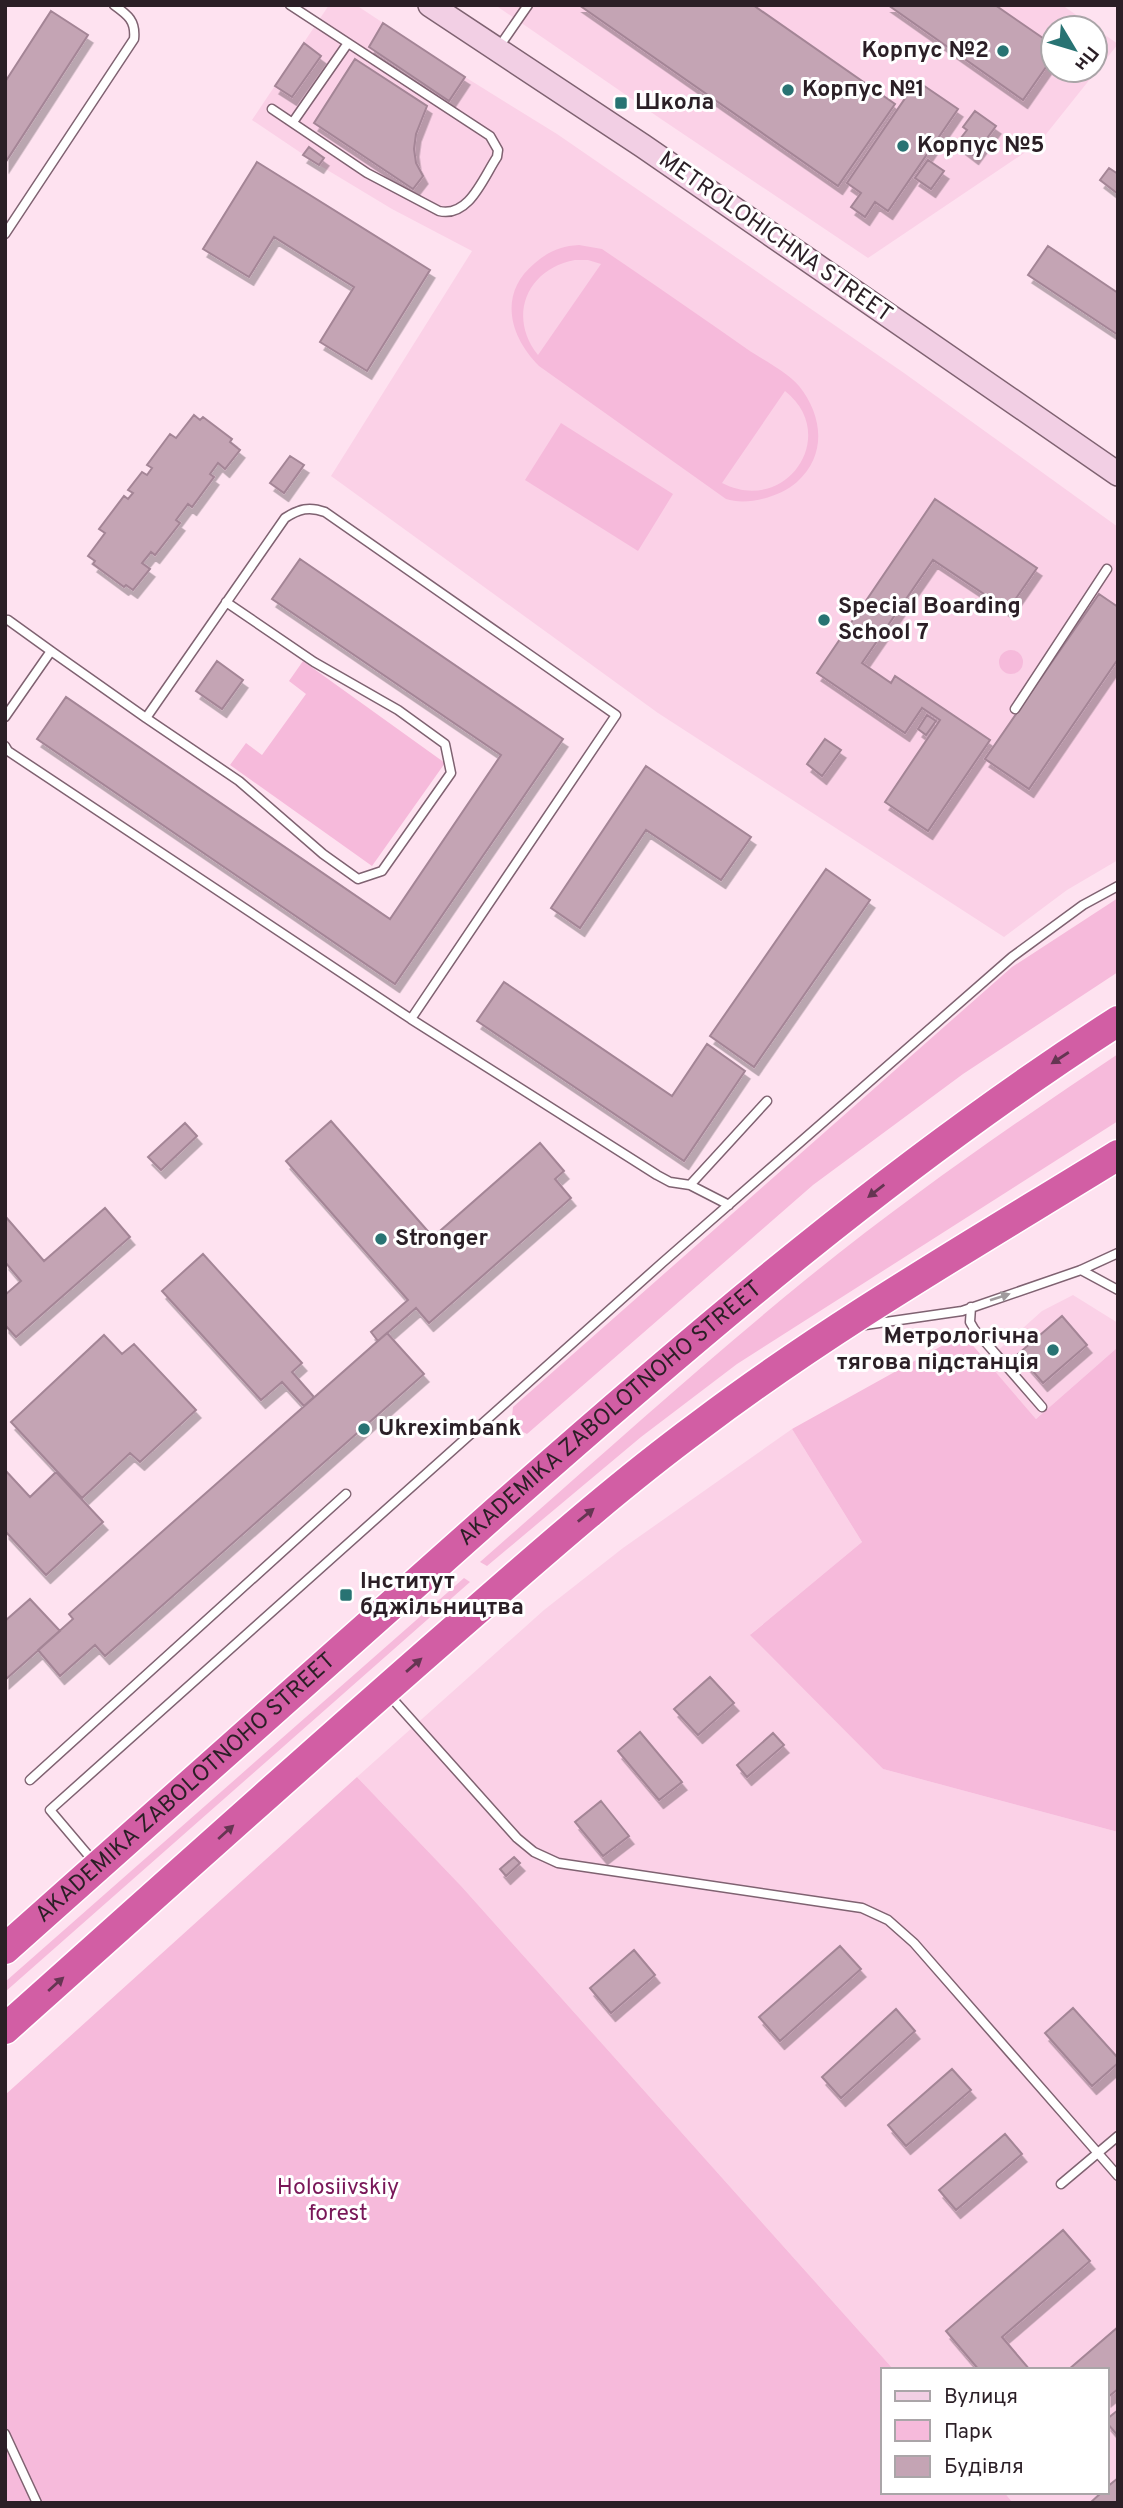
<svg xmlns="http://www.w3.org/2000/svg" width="1123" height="2508" viewBox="0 0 1123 2508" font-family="Overpass,sans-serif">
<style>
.built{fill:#fbd1e7}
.green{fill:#f6badb;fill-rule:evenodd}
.building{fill:#c4a4b4;stroke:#a48596;stroke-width:2;filter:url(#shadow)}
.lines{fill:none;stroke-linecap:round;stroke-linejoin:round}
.lane-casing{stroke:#7f6271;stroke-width:11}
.secondary-casing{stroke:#7f6271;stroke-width:26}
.highway-casing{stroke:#fff;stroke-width:33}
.lane{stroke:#fff;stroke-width:8}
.secondary{stroke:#f2cfe4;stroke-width:23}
.highway{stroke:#d25ea4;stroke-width:30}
.oneway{fill:#653552}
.oneway2{fill:#a09a9d}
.poi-dot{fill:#287373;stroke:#fff;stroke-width:2.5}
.labels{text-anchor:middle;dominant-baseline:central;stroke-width:6;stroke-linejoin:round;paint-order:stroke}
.poi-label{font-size:23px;font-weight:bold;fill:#2b1f26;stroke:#fff;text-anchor:start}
.street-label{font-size:23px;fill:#2b1f26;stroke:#fff}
.park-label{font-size:23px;fill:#791758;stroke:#fff}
</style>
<defs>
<filter id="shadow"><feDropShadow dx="4.5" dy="8" stdDeviation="0" flood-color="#0004"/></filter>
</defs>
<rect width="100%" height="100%" fill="#fee2f0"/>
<path class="built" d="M329,5h27l109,72 92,57 347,239 214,154v333l-51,30 -63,47 -346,-224 -327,-237 141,-225 -80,-42 -73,-44 -67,-45z
M499,5h563l33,23h-42v42h42v-42l23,16 -79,99 -171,115 -207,-139 -163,-112z
M1073,1295l45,28v24l-82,72 -50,-58 56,-50z
M792,1429l70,113 -111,92 132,135 235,63v671h-105l-9,-11h103v-122h-213l-432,-483 -105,-110 187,-167 79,-62z"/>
<path class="green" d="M579,245l23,4 25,17c40,27 80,55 120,83 16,11 39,22 52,37 24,30 28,69 -2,96 -17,15 -50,24 -71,17l-187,-133c-30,-30 -41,-73 -4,-103 14,-12 26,-17 44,-18zM575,260h13l13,4 -63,91c-31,-39 -11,-86 37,-95zM785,391c56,44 1,125 -63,92z
M561,423l112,71 -35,57 -113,-71z
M999 662a12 12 0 1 1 24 0a12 12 0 1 1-24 0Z
M303,661l142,102 -73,103 -142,-101 16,-22 16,12 44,-61 -17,-13z
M1118,898v74l-155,102 -150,111 -286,249 -16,-8 2,-19 499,-440z
M1118,1054v67l-381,243 -96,73 -154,129 -7,-4c107,-94 213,-190 324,-281 101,-82 206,-155 314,-227z
M963,1334l73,85 82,-72v485l-235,-63 -133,-134 112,-93 -70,-113z
M464,1578l6,4 -465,410v-10z
M357,1777l105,110 432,483h-11v122h121l9,11h-1008v-408z"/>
<path class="building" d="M579,5h174l142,99 -57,82z
M888,5h107l58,40v12l-30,43z
M51,11l37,24 -83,128v-81z
M383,23l82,54 -16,24 -80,-54z
M304,43l17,13 -29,41 -17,-11z
M355,59l72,47 -11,28 -2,15 2,14 7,13 -10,13 -99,-66z
M917,81l41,28 -70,102 -13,-9 -10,15 -14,-10 10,-14 -14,-10z
M975,111l21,15 -22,30 -17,-13 10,-13 -4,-3z
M309,147l15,11 -5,7 -16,-10z
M928,160l16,11 -13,18 -16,-11z
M257,162l173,108 -63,101 -47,-29 34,-55 -80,-50 -25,40 -46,-28z
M1109,168l9,6v20l-18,-14z
M1048,246l70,47v42l-90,-60z
M194,415l6,5 3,-3 29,22 -2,3 10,8 -15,19 -7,-6 -8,11 4,3 -22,30 -4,-3 -12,16 4,3 -25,32 -4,-3 -9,11 8,6 -17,21 -7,-5 -2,2 -31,-23 2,-3 -7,-5 17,-23 -6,-4 25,-33 4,3 5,-6 -5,-3 14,-18 5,3 5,-7 -5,-3 23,-31 6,4z
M290,456l14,9 -20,28 -14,-10z
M935,499l102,69 -29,42 -75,-50 -71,103 29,20 4,-7 95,64 -62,91 -43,-29 55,-82 -18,-12 -17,25 -88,-60z
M300,559l263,180 -168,245 -358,-245 29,-42 324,222 111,-164 -229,-156z
M1099,594l19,13v52l-89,130 -44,-30z
M217,661l26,19 -21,29 -26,-18z
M927,715l9,6 -10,14 -8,-6z
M825,739l16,11 -19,26 -15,-12z
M646,766l105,71 -30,43 -75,-50 -66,98 -29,-20z
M826,869l44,31 -116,167 -44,-31z
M504,982l168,114 35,-52 38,27 -61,90 -207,-140z
M331,1121l102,116 107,-94 24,28 -9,8 16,19 -142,125 -13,-15 -38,33 -7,-9 37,-32 -122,-139z
M185,1123l12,13 -36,34 -13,-13z
M105,1208l25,29 -114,100 -11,-12v-30l16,-14 -16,-19v-46l39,45z
M203,1254l99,109 -10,9 22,25 -10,9 -22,-24 -21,18 -99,-109z
M1062,1316l25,29 -44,38 -25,-29z
M387,1333l37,41 -319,282 -10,-11 -35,31 -22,-26 35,-31 -4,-5z
M104,1335l18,19 12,-10 62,66 -56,52 -10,-9 -48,45 -71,-76z
M5,1470l25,27 26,-25 47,50 -57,53 -41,-44z
M30,1599l30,32 -55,49v-59z
M710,1677l24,26 -36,32 -24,-26z
M640,1732l42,50 -23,18 -41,-49z
M773,1733l11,12 -37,32 -10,-12z
M601,1801l28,35 -26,20 -28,-34z
M514,1857l6,6 -14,13 -6,-7z
M840,1946l21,23 -81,72 -21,-24z
M634,1950l21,25 -44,38 -21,-25z
M1073,2008l45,50v5l-26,23 -47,-53z
M896,2009l19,22 -74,67 -19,-21z
M952,2069l19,21 -65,56 -18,-21z
M1005,2134l17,20 -66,56 -17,-20z
M1063,2230l27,31 -88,76 28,33h-51l-33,-39z
M1118,2327v62l-11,9v-28h-39z
M1118,2410v26l-11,-13v-4z
M1118,2478v25h-28l12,-11h5v-5z"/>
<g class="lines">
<defs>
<path id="lane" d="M499,47l29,-42
M272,109l95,64 72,38c30,7 44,-33 58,-54l1,-7 -8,-14 -200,-131
M293,122l55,-79
M5,234l129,-195c2,-18 -6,-24 -20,-34
M8,620l43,31
M1015,709l92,-140
M5,717l46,-66 95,67 139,-200c14,-9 24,-12 40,-6l291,203 -205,304 -403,-268 -3,-5
M146,718l93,63 84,73 35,25 24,-8 69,-98 -6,-29 -47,-34 -84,-48 -88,-60
M411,1019l246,156 13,7 20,3 39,20
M690,1185l77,-84
M1081,1270l37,20
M971,1307l-1,15 4,7 68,78
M865,1325l97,-14 119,-41 37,-17
M389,1695l128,143 17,14 24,11 304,45 26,12 26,23 204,233
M30,1780l316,-286
M94,1862l-44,-52 612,-547 350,-306 71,-52 35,-19
M1061,2184l57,-48
M5,2434l32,69"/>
<path id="secondary" d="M430,5l213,141 475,328"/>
<g id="highway">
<path id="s1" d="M5,1949c168,-148 334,-298 501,-446 195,-172 393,-341 612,-482"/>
<path d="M5,2029c147,-131 294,-264 442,-393 83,-72 164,-145 252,-210 132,-100 278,-184 419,-271"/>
</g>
</defs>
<use href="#lane" class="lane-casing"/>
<use href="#secondary" class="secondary-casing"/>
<use href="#highway" class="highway-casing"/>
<use href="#lane" class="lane"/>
<use href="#secondary" class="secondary"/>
<use href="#highway" class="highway"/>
</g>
<defs><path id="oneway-solid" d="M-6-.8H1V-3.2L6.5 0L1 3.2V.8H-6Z" transform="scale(1.75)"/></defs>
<g class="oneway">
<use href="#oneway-solid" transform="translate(1060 1058) rotate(147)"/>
<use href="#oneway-solid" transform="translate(876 1191) rotate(142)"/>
<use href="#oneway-solid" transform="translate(586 1515) rotate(-39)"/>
<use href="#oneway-solid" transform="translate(414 1665) rotate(-41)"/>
<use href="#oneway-solid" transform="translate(226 1832) rotate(-42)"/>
<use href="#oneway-solid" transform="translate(56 1984) rotate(-42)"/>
</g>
<use class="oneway2" href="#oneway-solid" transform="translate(1000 1297) rotate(-18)"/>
<g class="poi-dot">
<circle cx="1003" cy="51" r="7"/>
<circle cx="788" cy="90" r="7"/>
<rect x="614" y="96" width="14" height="14" rx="3.5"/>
<circle cx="903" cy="146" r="7"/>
<circle cx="824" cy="620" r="7"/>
<circle cx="381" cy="1239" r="7"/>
<circle cx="1053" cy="1350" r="7"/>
<circle cx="364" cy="1429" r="7"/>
<rect x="339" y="1588" width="14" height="14" rx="3.5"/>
</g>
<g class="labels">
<g class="poi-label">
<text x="989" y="51" text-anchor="end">Корпус №2</text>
<text x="802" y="90">Корпус №1</text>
<text x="635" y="103">Школа</text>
<text x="917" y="146">Корпус №5</text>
<text x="838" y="607">Special Boarding<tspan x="838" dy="26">School 7</tspan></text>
<text x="395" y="1239">Stronger</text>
<text x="1039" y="1337" text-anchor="end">Метрологічна<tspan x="1039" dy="26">тягова підстанція</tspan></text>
<text x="378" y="1429">Ukreximbank</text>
<text x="360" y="1582">Інститут<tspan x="360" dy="26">бджільництва</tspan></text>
</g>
<g class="street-label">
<text transform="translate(775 238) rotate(35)">METROLOHICHNA STREET</text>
<text stroke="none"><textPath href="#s1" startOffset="808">AKADEMIKA ZABOLOTNOHO STREET</textPath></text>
<text stroke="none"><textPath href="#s1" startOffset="242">AKADEMIKA ZABOLOTNOHO STREET</textPath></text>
</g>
<g class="park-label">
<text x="338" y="2188">Holosiivskiy<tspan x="338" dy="26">forest</tspan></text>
</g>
</g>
<rect width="1123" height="2508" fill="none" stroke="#2b1f26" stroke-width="14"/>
<rect x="881" y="2368" width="228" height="126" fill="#ffffff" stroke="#aaa5a8" stroke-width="2"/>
<rect x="895" y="2391" width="35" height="10" fill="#f2cfe4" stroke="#aaa5a8" stroke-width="2"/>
<text x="944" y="2403" font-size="21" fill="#2b1f26">Вулиця</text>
<rect x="895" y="2420" width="35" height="21" fill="#f6badb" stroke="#aaa5a8" stroke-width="2"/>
<text x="944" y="2438" font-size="21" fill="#2b1f26">Парк</text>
<rect x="895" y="2456" width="35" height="21" fill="#c4a4b4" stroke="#aaa5a8" stroke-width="2"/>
<text x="944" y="2473" font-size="21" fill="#2b1f26">Будівля</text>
<g transform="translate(1074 49) rotate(128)"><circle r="33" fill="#ffffff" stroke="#aaa5a8" stroke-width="2"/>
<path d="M0-5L12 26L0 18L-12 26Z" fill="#287373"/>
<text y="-10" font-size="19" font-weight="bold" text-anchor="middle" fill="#2b1f26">Пн</text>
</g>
</svg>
